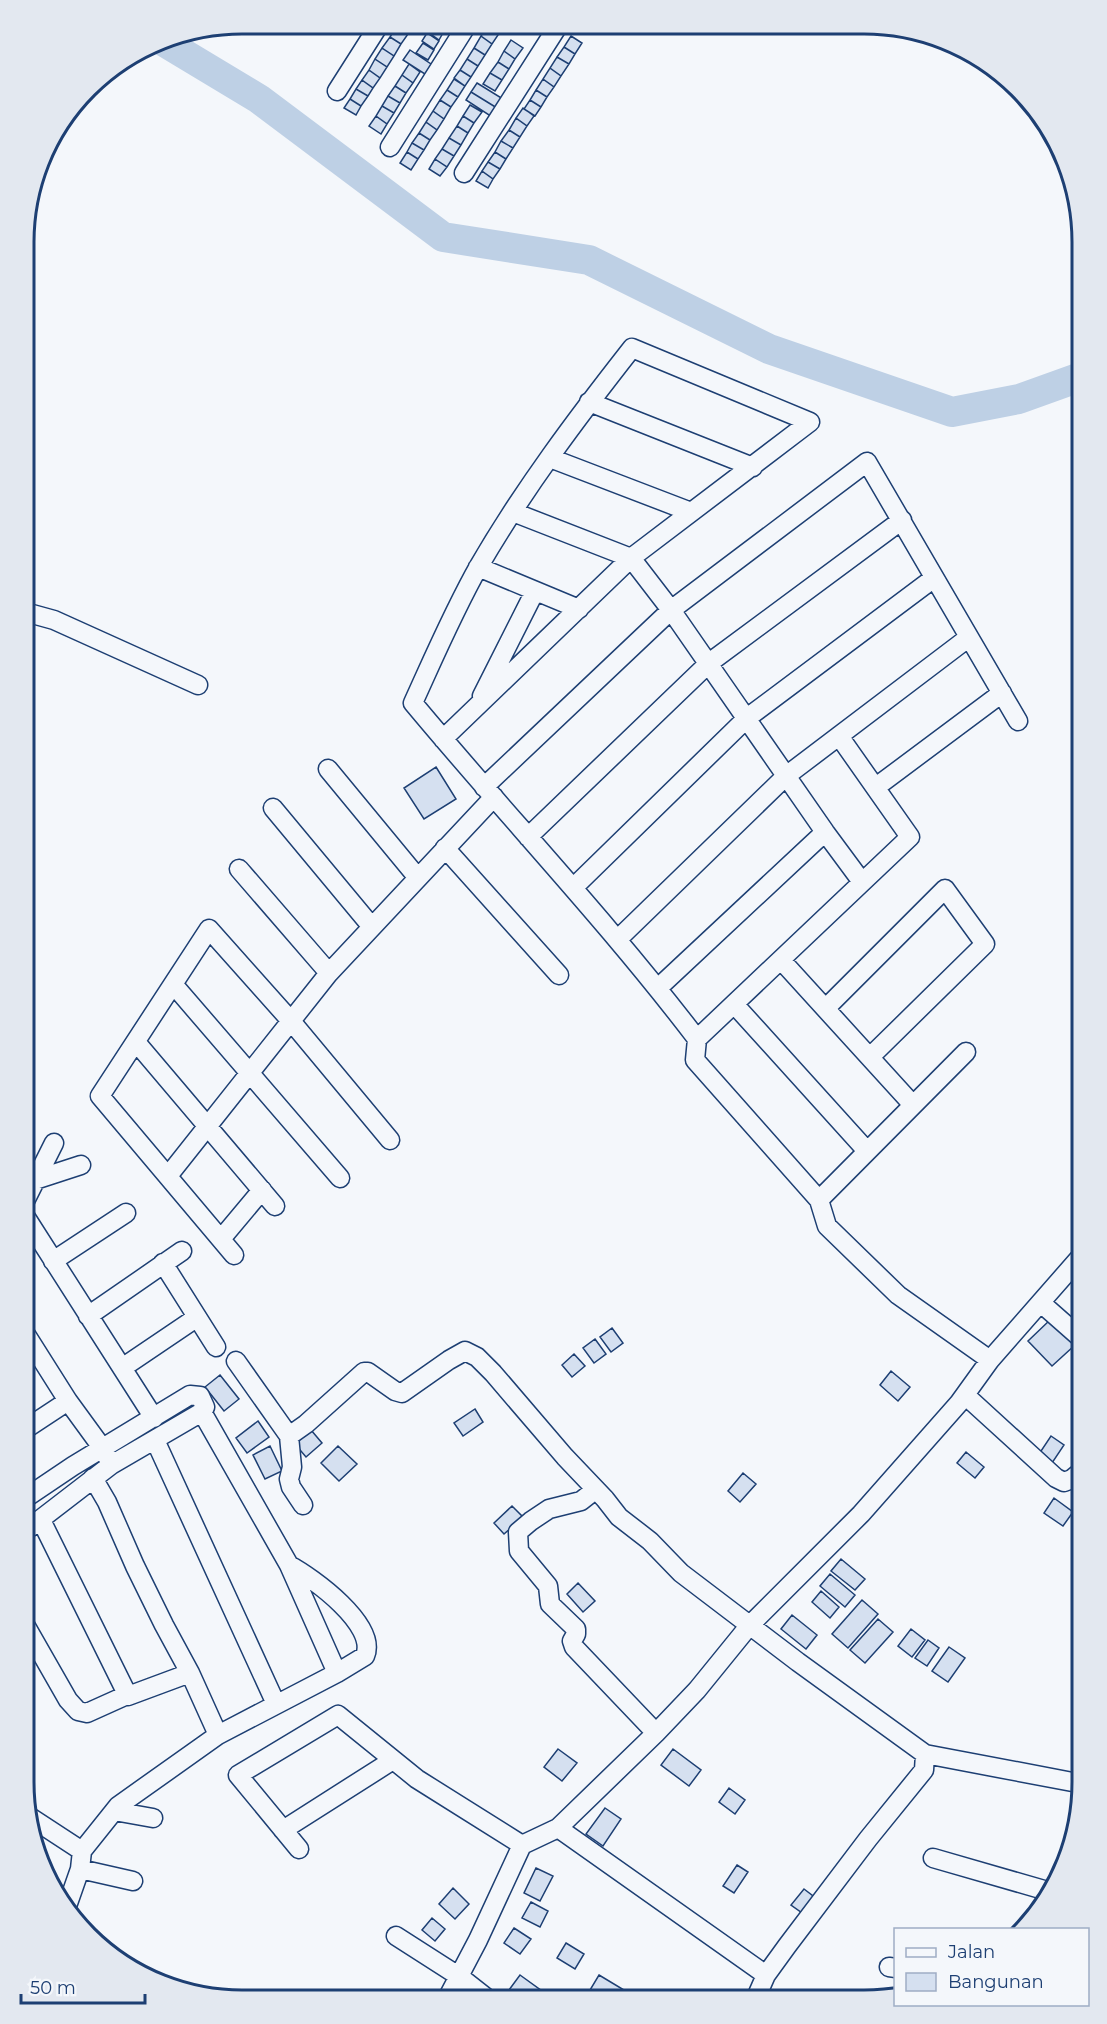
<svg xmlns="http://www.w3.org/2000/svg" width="1107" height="2024" viewBox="0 0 1107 2024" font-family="Montserrat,sans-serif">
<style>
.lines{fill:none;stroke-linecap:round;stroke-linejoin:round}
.river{stroke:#bed0e5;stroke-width:30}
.building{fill:#d5e0f0;stroke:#1d3f73;stroke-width:1.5}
.minor-casing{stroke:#1d3f73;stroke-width:21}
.minor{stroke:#f4f7fb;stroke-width:18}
.rim{fill:none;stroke:#1d3f73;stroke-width:3}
</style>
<rect width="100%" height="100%" fill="#f4f7fb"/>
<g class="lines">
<path class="river" d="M161,40l98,59 184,138 146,23 180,89 183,63 67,-13 64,-23"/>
</g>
<path class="building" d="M397,25h16l-5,9 -12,-7z
M432,25l12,6 -5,9 -11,-8z
M488,26h8l6,3 -10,15 -11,-8z
M396,27l12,7 -7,10 -11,-7z
M427,33l12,8 -5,8 -12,-8z
M481,36l11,8 -7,11 -11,-7z
M571,36l11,7 -7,11 -11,-7z
M390,37l11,7 -7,12 -12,-8z
M511,40l12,8 -8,11 -11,-8z
M423,43l11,7 -6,10 -12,-7z
M564,47l11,7 -6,10 -12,-7z
M382,48l12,8 -7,11 -12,-8z
M474,48l11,7 -7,11 -11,-7z
M410,50l24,16 -6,10 -25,-16z
M504,51l11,8 -6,10 -11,-7z
M557,57l12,7 -8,12 -11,-8z
M375,59l12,8 -7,11 -11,-8z
M467,59l11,7 -7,11 -11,-7z
M498,62l11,7 -7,11 -12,-7z
M409,64l11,8 -7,11 -11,-8z
M550,68l11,8 -7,11 -11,-8z
M369,70l11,8 -7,10 -11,-8z
M460,70l11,7 -6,9 -11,-8z
M490,73l12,7 -7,11 -12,-7z
M402,75l11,8 -7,10 -11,-7z
M454,79l11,7 -7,11 -11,-7z
M543,79l11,8 -7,10 -11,-7z
M362,80l11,8 -5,8 -12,-7z
M477,83l26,16 -6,9 -26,-16z
M395,86l11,7 -6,10 -12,-7z
M356,89l12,7 -7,10 -11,-7z
M447,90l11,7 -7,10 -11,-7z
M536,90l11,7 -6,10 -11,-7z
M471,92l26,16 -5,9 -26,-17z
M388,96l12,7 -6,10 -12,-7z
M350,99l11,7 -5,9 -12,-7z
M440,100l11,7 -7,12 -11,-8z
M530,100l11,7 -6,9 -11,-7z
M470,105l12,7 -8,11 -11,-7z
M382,106l12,7 -7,11 -11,-8z
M523,108l11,8 -7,10 -11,-8z
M433,111l11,8 -7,11 -11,-8z
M376,116l11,8 -6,10 -12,-8z
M463,116l11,7 -6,10 -11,-7z
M516,118l11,8 -7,11 -11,-7z
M426,122l11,8 -7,10 -11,-7z
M457,126l11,7 -7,12 -12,-7z
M509,130l11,7 -7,11 -12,-7z
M419,133l11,7 -6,10 -12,-7z
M449,138l12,7 -7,11 -12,-7z
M501,141l12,7 -7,11 -11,-7z
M412,143l12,7 -6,9 -11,-7z
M442,149l12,7 -7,11 -12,-8z
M407,152l11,7 -7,11 -11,-7z
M495,152l11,7 -6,10 -12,-7z
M435,159l12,8 -7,9 -11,-7z
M488,162l12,7 -7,10 -11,-8z
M482,171l11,8 -5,9 -12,-7z
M436,767l20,32 -32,20 -20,-31z
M1051,1319l24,26 -23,21 -24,-25z
M612,1328l11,15 -12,9 -11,-15z
M595,1339l11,15 -12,9 -11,-15z
M574,1354l11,12 -13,11 -10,-12z
M891,1371l19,16 -12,14 -18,-16z
M220,1375l19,24 -15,12 -19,-24z
M475,1409l8,13 -20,14 -9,-13z
M258,1421l11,16 -22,16 -11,-15z
M311,1430l11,13 -16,14 -11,-13z
M1051,1436l13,9 -12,18 -13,-9z
M270,1446l12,25 -17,8 -12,-24z
M338,1446l19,18 -18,17 -18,-18z
M966,1452l18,15 -9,11 -18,-15z
M743,1473l13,11 -16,18 -12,-11z
M1054,1498l19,14 -10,14 -19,-13z
M512,1506l11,11 -19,17 -10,-11z
M1083,1510v18l-9,-6z
M841,1559l24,20 -10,11 -24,-19z
M830,1574l25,21 -10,12 -25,-21z
M578,1583l17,18 -12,11 -16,-18z
M821,1591l18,16 -9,11 -18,-16z
M862,1600l16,14 -30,34 -16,-14z
M792,1615l25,20 -11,14 -25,-20z
M878,1619l15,13 -28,31 -15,-13z
M911,1629l14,11 -13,17 -14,-11z
M928,1640l11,8 -12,18 -12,-8z
M949,1647l16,11 -17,24 -16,-11z
M558,1749l19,14 -15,18 -18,-14z
M673,1749l28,21 -12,16 -28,-21z
M729,1788l16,12 -10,14 -16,-12z
M605,1808l16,11 -18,27 -17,-12z
M737,1865l11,7 -14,21 -11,-7z
M536,1868l17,8 -13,25 -16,-8z
M453,1888l16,16 -14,15 -16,-15z
M804,1889l13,10 -12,16 -14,-10z
M531,1902l17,9 -8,16 -18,-9z
M432,1918l13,11 -10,12 -13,-11z
M514,1928l17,11 -11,15 -16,-11z
M566,1943l18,11 -9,15 -18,-11z
M520,1975l22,16 -6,8h-15l-12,-9z
M599,1975l25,15 -6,9h-13l-15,-9z"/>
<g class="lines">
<defs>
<path id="minor" d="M337,91l42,-66
M390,147l77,-122
M464,173l94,-147
M589,402l164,65
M550,458l141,54
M513,512l118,46 40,52 154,222 37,50
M478,567l101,42
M25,612l29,8 144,65
M482,696l53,-105
M443,739l188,-181 179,-136 -178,-74c-55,70 -109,142 -153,218 -25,44 -45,91 -66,137 94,113 195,219 284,336l-2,21 124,140 8,26 71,69 92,65
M328,769l90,109
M484,787l187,-177 196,-148 151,259
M876,787l126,-94
M273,808l99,119
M528,837l181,-174 193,-143
M445,848l114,127
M239,869l90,104
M573,888l174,-170 187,-140
M618,939l168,-163 182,-138
M781,960l132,145
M173,984l167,194
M658,988l167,-156
M734,1004l133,147
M826,1008l119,-119 40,55 -115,113
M697,1039l213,-202 -71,-101
M136,1042l139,164
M168,1176l161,-203 165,-176
M35,1180l46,-15
M819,1200l147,-148
M25,1201l29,-58
M25,1216l129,202
M221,1239l41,-49
M234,1255l-134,-159 109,-167 82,92 99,119
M53,1261l73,-48
M163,1263l53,84
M1041,1303l42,37
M88,1316l94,-65
M25,1333l43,68 35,48 6,11
M236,1361l53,75 17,-12 58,-52h4l27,19 7,2 47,-33 16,-9 12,6 16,16 72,84 40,42 14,18 31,24 31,32 117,89 127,92 158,30
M122,1368l74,-50
M965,1395l91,83 8,4 8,-3 11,-9
M24,1430l44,-29
M289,1436l3,31 -3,12 2,8 12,18
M155,1440l121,264
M595,1490l-14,11 -32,8 -18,12 -13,11 1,19 29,35 2,18 26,25v5l-4,7 2,6 82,86
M24,1499l49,-33 117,-71 10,1 5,11 -3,5 87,153 48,108
M41,1520l87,176 62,-23
M24,1532l87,-67 91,-53
M24,1623l44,77 10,11 9,2 40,-18
M218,1735l119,-62 28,-17c13,-31 -52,-78 -76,-91
M114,1811l39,7
M30,1817l52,34
M558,1828l208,147
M283,1830l110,-70
M299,1849l-61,-74 100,-60 79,64 105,66
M933,1858l118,34
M80,1869l53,12
M66,1909l14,-40 2,-18 36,-45 100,-71 -28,-62 -26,-48 -29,-59 -28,-64 -14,-24
M396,1936l64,41 28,22
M889,1967l7,1
M447,1999l31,-59 44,-95 36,-17 98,-95 41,-43 52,-64 112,-112 98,-111 31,-43 93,-106
M755,2000l11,-25 21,-29 81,-107 56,-69 1,-16"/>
</defs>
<use href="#minor" class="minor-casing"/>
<use href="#minor" class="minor"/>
</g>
<path d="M0 0H1107V2024H0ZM242 34H864A208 208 0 0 1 1072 242V1782A208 208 0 0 1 864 1990H242A208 208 0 0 1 34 1782V242A208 208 0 0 1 242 34Z" fill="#e3e8f0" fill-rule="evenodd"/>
<path class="rim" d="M242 34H864A208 208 0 0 1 1072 242V1782A208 208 0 0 1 864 1990H242A208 208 0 0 1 34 1782V242A208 208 0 0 1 242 34Z"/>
<rect x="894" y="1928" width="195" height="78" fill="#f4f7fb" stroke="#9eadc5" stroke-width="1.5"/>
<rect x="906" y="1948" width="30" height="9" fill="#f4f7fb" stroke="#9eadc5" stroke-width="1.5"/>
<text x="948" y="1958" font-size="18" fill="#1d3f73">Jalan</text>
<rect x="906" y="1973" width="30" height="18" fill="#d5e0f0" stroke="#9eadc5" stroke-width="1.5"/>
<text x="948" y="1988" font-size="18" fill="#1d3f73">Bangunan</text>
<path d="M21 1994v9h124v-9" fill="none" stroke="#1d3f73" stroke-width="3"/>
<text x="30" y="1994" font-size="18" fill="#1d3f73" stroke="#f4f7fb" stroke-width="4.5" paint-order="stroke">50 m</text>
</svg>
